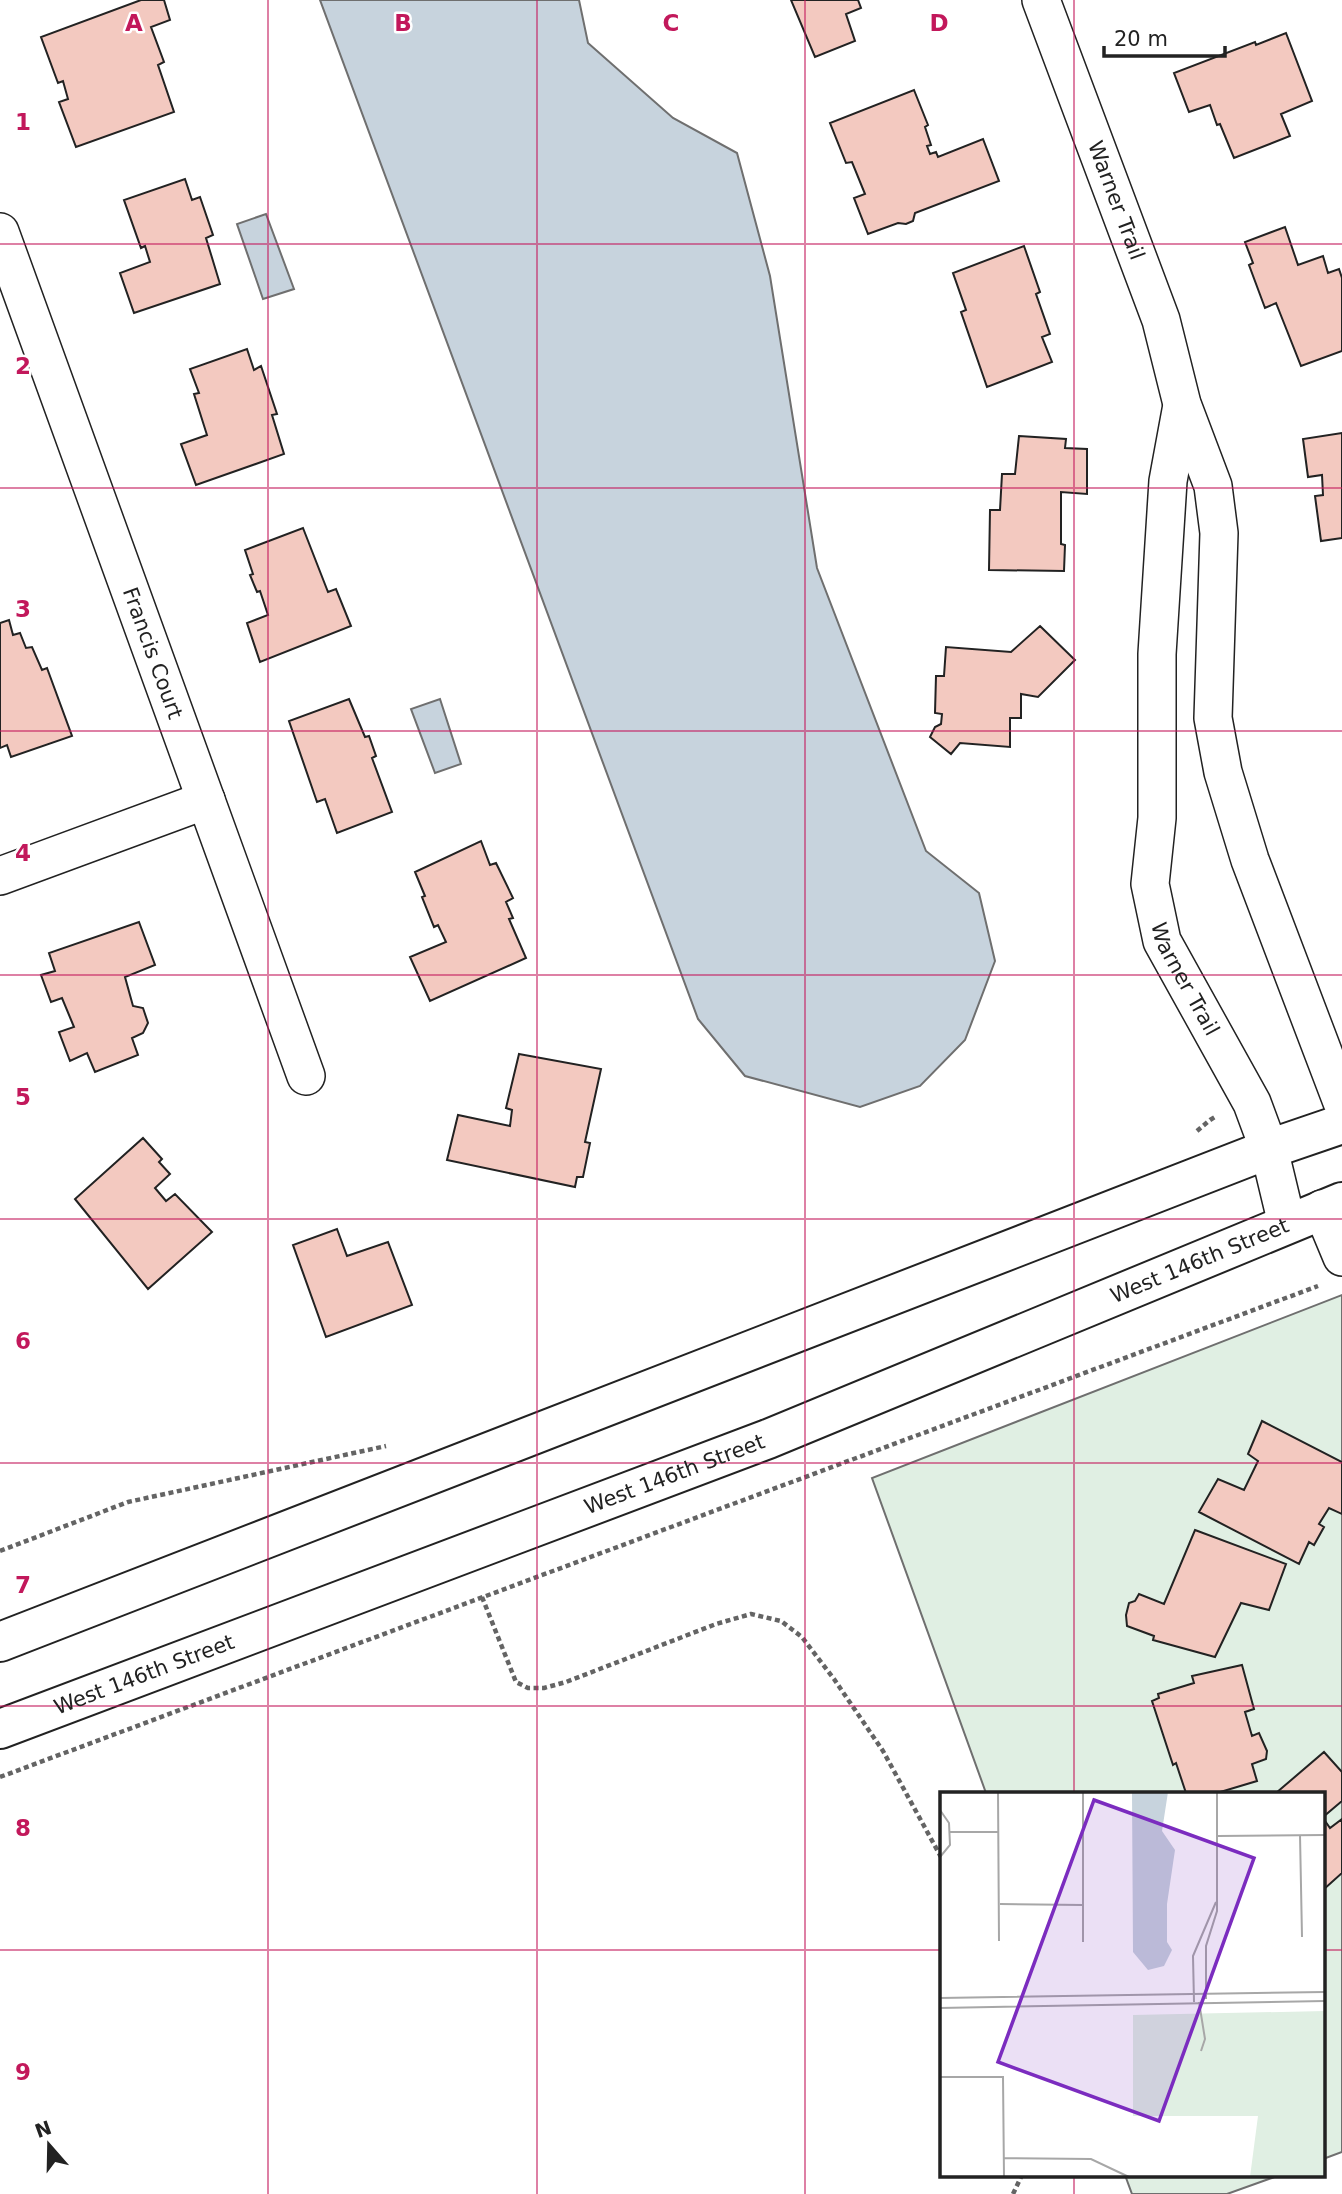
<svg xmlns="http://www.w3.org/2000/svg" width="1342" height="2194" viewBox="0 0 1342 2194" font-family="'DejaVu Sans',sans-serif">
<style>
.green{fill:#e0efe3;stroke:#6f6f6f;stroke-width:2}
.water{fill:#c7d3dd;stroke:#6f6f6f;stroke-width:2}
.building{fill:#f3c9c0;stroke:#222;stroke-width:2}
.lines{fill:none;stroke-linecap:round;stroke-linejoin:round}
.street-casing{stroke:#222;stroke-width:40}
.primary-casing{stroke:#222;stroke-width:42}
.path{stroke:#646464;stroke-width:4.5;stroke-dasharray:5 3.5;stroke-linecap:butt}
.street{stroke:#fff;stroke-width:37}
.primary{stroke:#fff;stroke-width:38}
.grid{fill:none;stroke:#c2185b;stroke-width:2;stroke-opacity:0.55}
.labels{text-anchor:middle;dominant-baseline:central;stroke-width:5;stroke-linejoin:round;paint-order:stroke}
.street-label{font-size:21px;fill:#222;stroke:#fff}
.inset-road{fill:none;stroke:#a7a7a7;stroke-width:2}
.view{fill:#7b2cbf;fill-opacity:0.15;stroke:#7b2cbf;stroke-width:3.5}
.inset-edge{fill:none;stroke:#222;stroke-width:3.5}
.grid-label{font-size:23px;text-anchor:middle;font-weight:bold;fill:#c2185b;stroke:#fff;stroke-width:5;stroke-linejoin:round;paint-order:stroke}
</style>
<rect width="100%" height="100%" fill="#fff"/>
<path class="green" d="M1342,1295v857l-19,7v-366h-337l-114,-315z
M1125,2175h155l-53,19h-95z"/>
<path class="water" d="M320,0h259l9,43 85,75 64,35 33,123 47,292 109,283 53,42 16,68 -30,79 -45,46 -60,21 -115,-31 -47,-57z
M266,214l28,75 -31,10 -26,-75z
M440,699l21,65 -26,9 -24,-64z"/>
<path class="building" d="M141,0h23l6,20 -19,7 13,35 -6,3 16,47 -98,35 -17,-45 9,-3 -5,-18 -5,2 -17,-46z
M791,0h67l3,8 -15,6 9,27 -40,16z
M1286,33l26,68 -31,13 9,22 -56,22 -14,-34 -3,1 -7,-20 -21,7 -15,-39 81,-31 1,3z
M914,90l14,35 -3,2 6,18 -4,1 3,8 6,-2 2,5 45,-18 16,42 -84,32 -2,8 -7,3 -8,-1 -30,11 -14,-36 11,-4 -13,-32 -6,1 -16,-40z
M185,179l7,21 8,-3 13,38 -7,3 14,46 -86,29 -14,-40 30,-11 -5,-16 -4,2 -17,-48z
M1285,227l13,38 25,-9 5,17 11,-4 3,9v73l-41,15 -25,-63 -11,5 -16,-43 4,-2 -8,-21z
M1024,246l16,46 -4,2 14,40 -8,3 10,25 -65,25 -26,-75 5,-2 -13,-37z
M247,349l7,21 7,-4 16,48 -5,1 12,39 -88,31 -15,-41 26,-9 -13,-41 5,-1 -9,-24z
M1342,433v105l-21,3 -6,-45 8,-1 -1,-20 -14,2 -5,-38z
M1019,436l47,3 -1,9 22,1v45l-26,-2v52l4,1 -1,26 -75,-1 1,-60h10l2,-36h13z
M303,528l25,64 8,-3 15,37 -91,36 -13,-39 21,-8 -8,-24 -3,1 -7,-17 3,-1 -8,-24z
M9,620l4,15 7,-2 6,15 6,-1 10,23 5,-2 25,68 -61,21 -4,-12 -7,3v-125z
M1040,626l35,34 -37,37 -17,-3v24h-11v29l-50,-4 -9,11 -21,-17 5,-10 6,-3 1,-10 -7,-1 1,-37h8l2,-29 65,5z
M349,699l16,38 4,-1 7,20 -4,2 20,54 -55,21 -12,-34 -8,3 -28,-81z
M481,841l9,24 6,-2 17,35 -7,4 7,16 -4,1 17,39 -96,43 -20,-44 36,-15 -8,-17 -4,2 -12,-30 3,-1 -10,-24z
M139,922l16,43 -30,12 8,29 10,2 5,15 -5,10 -11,5 6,17 -43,17 -8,-19 -17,8 -11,-29 15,-5 -12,-29 -11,4 -10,-27 14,-4 -6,-18z
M519,1054l82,15 -16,73 5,1 -7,34h-6l-2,10 -128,-27 11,-45 52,11 2,-16 -6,-2z
M143,1138l19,21 -3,3 11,12 -15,14 11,13 9,-7 37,38 -64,57 -73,-90z
M337,1229l10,27 41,-14 24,63 -86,32 -33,-92z
M1262,1421l80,41v52l-13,-6 -10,16 5,3 -10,18 -5,-3 -10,22 -100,-52 19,-33 26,11 14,-29 -10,-7z
M1195,1530l91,34 -17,46 -28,-7 -26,54 -62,-17 1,-4 -27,-10 -1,-11 3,-12 6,-2 4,-7 25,10z
M1242,1665l12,44 -9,3 7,24 7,-3 8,18 -1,8 -14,5 5,17 -40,12h-31l-10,-30 -3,2 -21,-64 7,-3 -1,-4 36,-11 -2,-7z
M1324,1752l18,20v29l-19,16v-24h-47z
M1323,1818l7,10 12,-9v54l-19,17z"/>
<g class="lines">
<defs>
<g id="street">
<path id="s1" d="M1041,0l120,320 21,84 31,82 6,47 -6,185 10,54 27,88 92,242"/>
<path id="s2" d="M0,232l306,844"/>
<path id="s3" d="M1182,405l-14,76 -11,173v164l-7,66 12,57 90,162 17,46 18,75"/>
<path d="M0,876l206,-76"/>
<path d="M1322,1209l20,48"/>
</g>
<g id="primary">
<path d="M0,1642l1269,-493 73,-25"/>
<path id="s4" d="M0,1729l768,-290 574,-237"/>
</g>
</defs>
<use href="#street" class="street-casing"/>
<use href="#primary" class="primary-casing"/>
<path class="path" d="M1197,1131l13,-11 5,-3
M0,1551l128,-49 258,-56
M482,1597l34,85 12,6h16l22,-6 150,-58 35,-10 30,7 21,16 32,42 49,72 58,106
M0,1777l1318,-491
M1013,2194l9,-19"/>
<use href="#street" class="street"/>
<use href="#primary" class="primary"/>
</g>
<path class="grid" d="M268,0v2194M537,0v2194M805,0v2194M1074,0v1793M0,244h1342M0,488h1342M0,731h1342M0,975h1342M0,1219h1342M0,1463h1342M0,1706h1342M0,1950h941M1323,1950h19M1074,2175v19"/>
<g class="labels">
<g class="street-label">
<text stroke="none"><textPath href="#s1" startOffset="214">Warner Trail</textPath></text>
<text stroke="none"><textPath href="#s2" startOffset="448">Francis Court</textPath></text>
<text stroke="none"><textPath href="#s3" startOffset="583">Warner Trail</textPath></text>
<text stroke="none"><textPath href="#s4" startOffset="1288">West 146th Street</textPath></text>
<text stroke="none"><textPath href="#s4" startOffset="721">West 146th Street</textPath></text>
<text stroke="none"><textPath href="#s4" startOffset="154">West 146th Street</textPath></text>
</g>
</g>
<g transform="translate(940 1792)">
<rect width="385" height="385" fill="#fff"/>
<path d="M385,219v166h-75l8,-61h-125v-101z" fill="#e0efe3"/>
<path d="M228,0l-6,39 13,19 -8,54v38l5,8 -8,16 -16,4 -15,-18 -1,-160z" fill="#c7d3dd"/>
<path class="inset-road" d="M58,0l1,149M143,0v150M0,18l9,13 1,22 -10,12M10,40h49M360,43l2,102M278,44l107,-1M60,112l83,1M0,206l385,-6M266,207v-53l11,-35v-119M254,210l-1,-46 23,-54M259,210l6,37 -4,12M0,216l385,-7M0,285h63l1,100M64,366l87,1 38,18"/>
<path class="view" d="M154,8l160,58 -95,263 -161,-59z"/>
<rect width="385" height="385" class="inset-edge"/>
</g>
<g class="grid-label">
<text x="134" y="31">A</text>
<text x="403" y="31">B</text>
<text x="671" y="31">C</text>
<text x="939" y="31">D</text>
<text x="23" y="130">1</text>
<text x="23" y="374">2</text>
<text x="23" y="617">3</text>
<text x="23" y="861">4</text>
<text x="23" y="1105">5</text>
<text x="23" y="1349">6</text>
<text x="23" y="1593">7</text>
<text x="23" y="1836">8</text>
<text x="23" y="2080">9</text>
</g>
<g transform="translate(49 2145) rotate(340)" stroke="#ffffff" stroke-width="5" paint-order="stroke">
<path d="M0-5L12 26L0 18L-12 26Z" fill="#222222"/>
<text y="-10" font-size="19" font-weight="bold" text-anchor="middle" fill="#222222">N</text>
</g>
<path d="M1104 46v10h121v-10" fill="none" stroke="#222222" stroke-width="3.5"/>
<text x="1114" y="46" font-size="21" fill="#222222" stroke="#ffffff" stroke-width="5" paint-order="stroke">20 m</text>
</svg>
